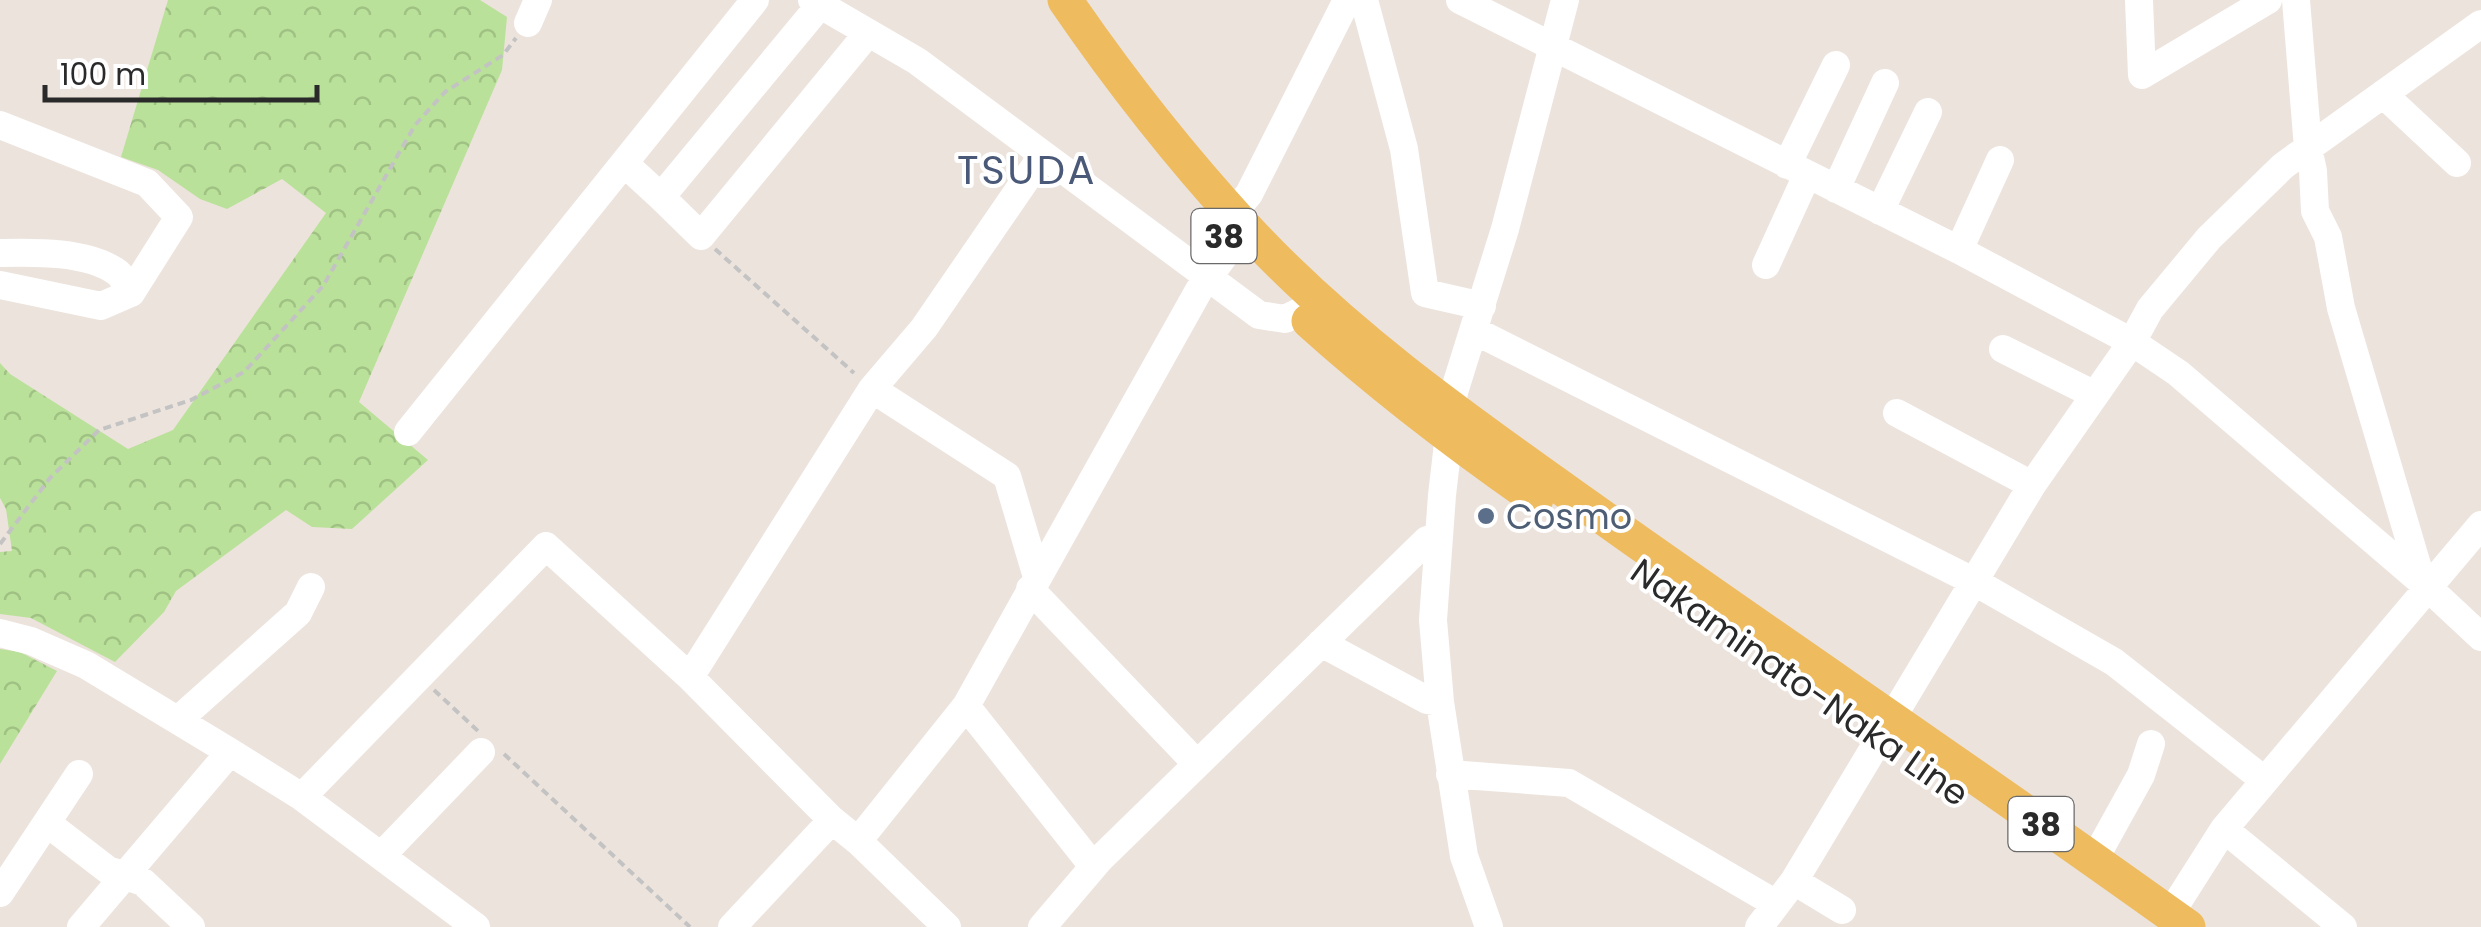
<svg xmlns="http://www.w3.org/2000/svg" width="2481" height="927" viewBox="0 0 2481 927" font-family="Poppins,sans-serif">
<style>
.forest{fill:url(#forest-crowns)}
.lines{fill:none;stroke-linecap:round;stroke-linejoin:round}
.path{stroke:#c3c3c3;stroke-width:4;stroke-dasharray:8 5;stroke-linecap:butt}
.minor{stroke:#fff;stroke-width:28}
.major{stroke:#eebb5e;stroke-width:35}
.service-dot{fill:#5c6f8a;stroke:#fff;stroke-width:4}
.labels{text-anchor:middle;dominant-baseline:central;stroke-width:8;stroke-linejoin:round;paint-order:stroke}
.shield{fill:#fff;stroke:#6a6a6a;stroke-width:2.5}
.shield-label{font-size:32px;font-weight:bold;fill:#2a2a2a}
.service-label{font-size:35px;fill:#4e5e75;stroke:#fff;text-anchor:start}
.street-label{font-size:35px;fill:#2a2a2a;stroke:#fff}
.quarter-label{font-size:40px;letter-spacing:2.5px;fill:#4b5979;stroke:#fff}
</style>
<defs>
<pattern id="forest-crowns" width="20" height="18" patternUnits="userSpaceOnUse" patternTransform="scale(2.5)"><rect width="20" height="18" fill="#bae199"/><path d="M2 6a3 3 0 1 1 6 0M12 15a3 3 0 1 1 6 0" fill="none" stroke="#a0c184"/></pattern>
</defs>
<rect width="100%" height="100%" fill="#ece3dc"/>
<path class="forest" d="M168,0h312l27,17 -5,53 -143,332 69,58 -76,69 -40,-2 -26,-17 -110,81 -12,21 -49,50 -84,-44 -31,-4v-62l12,-1 -6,-42 -6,-11v-135l10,11 118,75 45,-19 153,-217 -44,-34 -55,30 -27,-10 -42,-29 -37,-13z
M0,649l20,3 37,19 -57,93z"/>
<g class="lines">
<path class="path" d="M715,249l139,124
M0,544l50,-66 49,-48 92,-30 53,-28 79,-86 92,-161 30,-33 58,-37 13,-17
M434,690l44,41
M504,754l186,173"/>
<path class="minor" d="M812,0l105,61 342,254 26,4 14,-7
M1364,0l40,149 21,144 57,13
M1460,0l499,250 173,92 46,31 244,209 59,55
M2139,0l3,75 126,-75
M820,5l-159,192 40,39 167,-203
M528,23l10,-23
M2383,94l74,69
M0,125l147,58 32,34 -48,76 -30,13 -101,-21
M624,163l37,34
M1787,165l49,-100
M1836,189l49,-106
M1880,211l48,-99
M1233,213l16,-19 98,-194
M1959,250l41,-90
M0,253c34,-1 89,-2 118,20 5,4 9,14 13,20
M1766,265l41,-90
M1475,331l500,251 139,80 150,118
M2003,349l90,45
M872,389l135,87 30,101
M1897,413l135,72
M408,432l347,-432
M2422,582l-81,-274 -13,-71 -13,-26 -2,-40 -5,-23 173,-124
M1030,589l167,175
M0,633l31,8 55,24 144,87 72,45 174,130
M1321,643l106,57 13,2
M690,677l182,-288 52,-61 118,-172
M966,706l127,160
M178,720l120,-107 13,-26
M1450,774l119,9 207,121
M302,797l244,-251 144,131 142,143 26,21 89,86
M47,823l61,47 35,12 48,45
M2224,829l119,98
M858,841l108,-135 233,-416 33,-45
M382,855l99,-103
M2094,860l47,-85 10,-31
M1794,881l48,29
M0,893l79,-119
M2170,914l54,-85 257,-304
M81,927l149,-175
M732,927l100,-107
M1042,927l58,-68 327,-319 12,-3
M1489,927l-25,-71 -24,-154 -7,-82 9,-125 12,-103 51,-163 60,-229
M1759,927l35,-46 238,-396 100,-143 18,-33 59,-71 74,-72 25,-18 -12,-148"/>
<path class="major" d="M1065,0c54,79 113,154 178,225 111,121 249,213 382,308 187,132 377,260 563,394
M1309,321c72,65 148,123 227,178"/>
</g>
<circle class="service-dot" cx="1486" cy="516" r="10"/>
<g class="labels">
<g class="shield">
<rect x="1191.5" y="209" width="65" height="54" rx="8"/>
<rect x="2008.5" y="797" width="65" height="54" rx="8"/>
</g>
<g class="shield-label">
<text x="1224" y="236">38</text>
<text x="2041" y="824">38</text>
</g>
<g class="service-label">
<text x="1506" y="516">Cosmo</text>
</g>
<g class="street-label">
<text transform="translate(1800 682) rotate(35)">Nakaminato-Naka Line</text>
</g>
<g class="quarter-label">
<text x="1027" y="170">TSUDA</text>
</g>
</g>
<path d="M45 85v15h272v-15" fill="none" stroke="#2a2a2a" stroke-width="5"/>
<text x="60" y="85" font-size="30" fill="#2a2a2a" stroke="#ffffff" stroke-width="8" paint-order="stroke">100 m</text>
</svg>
